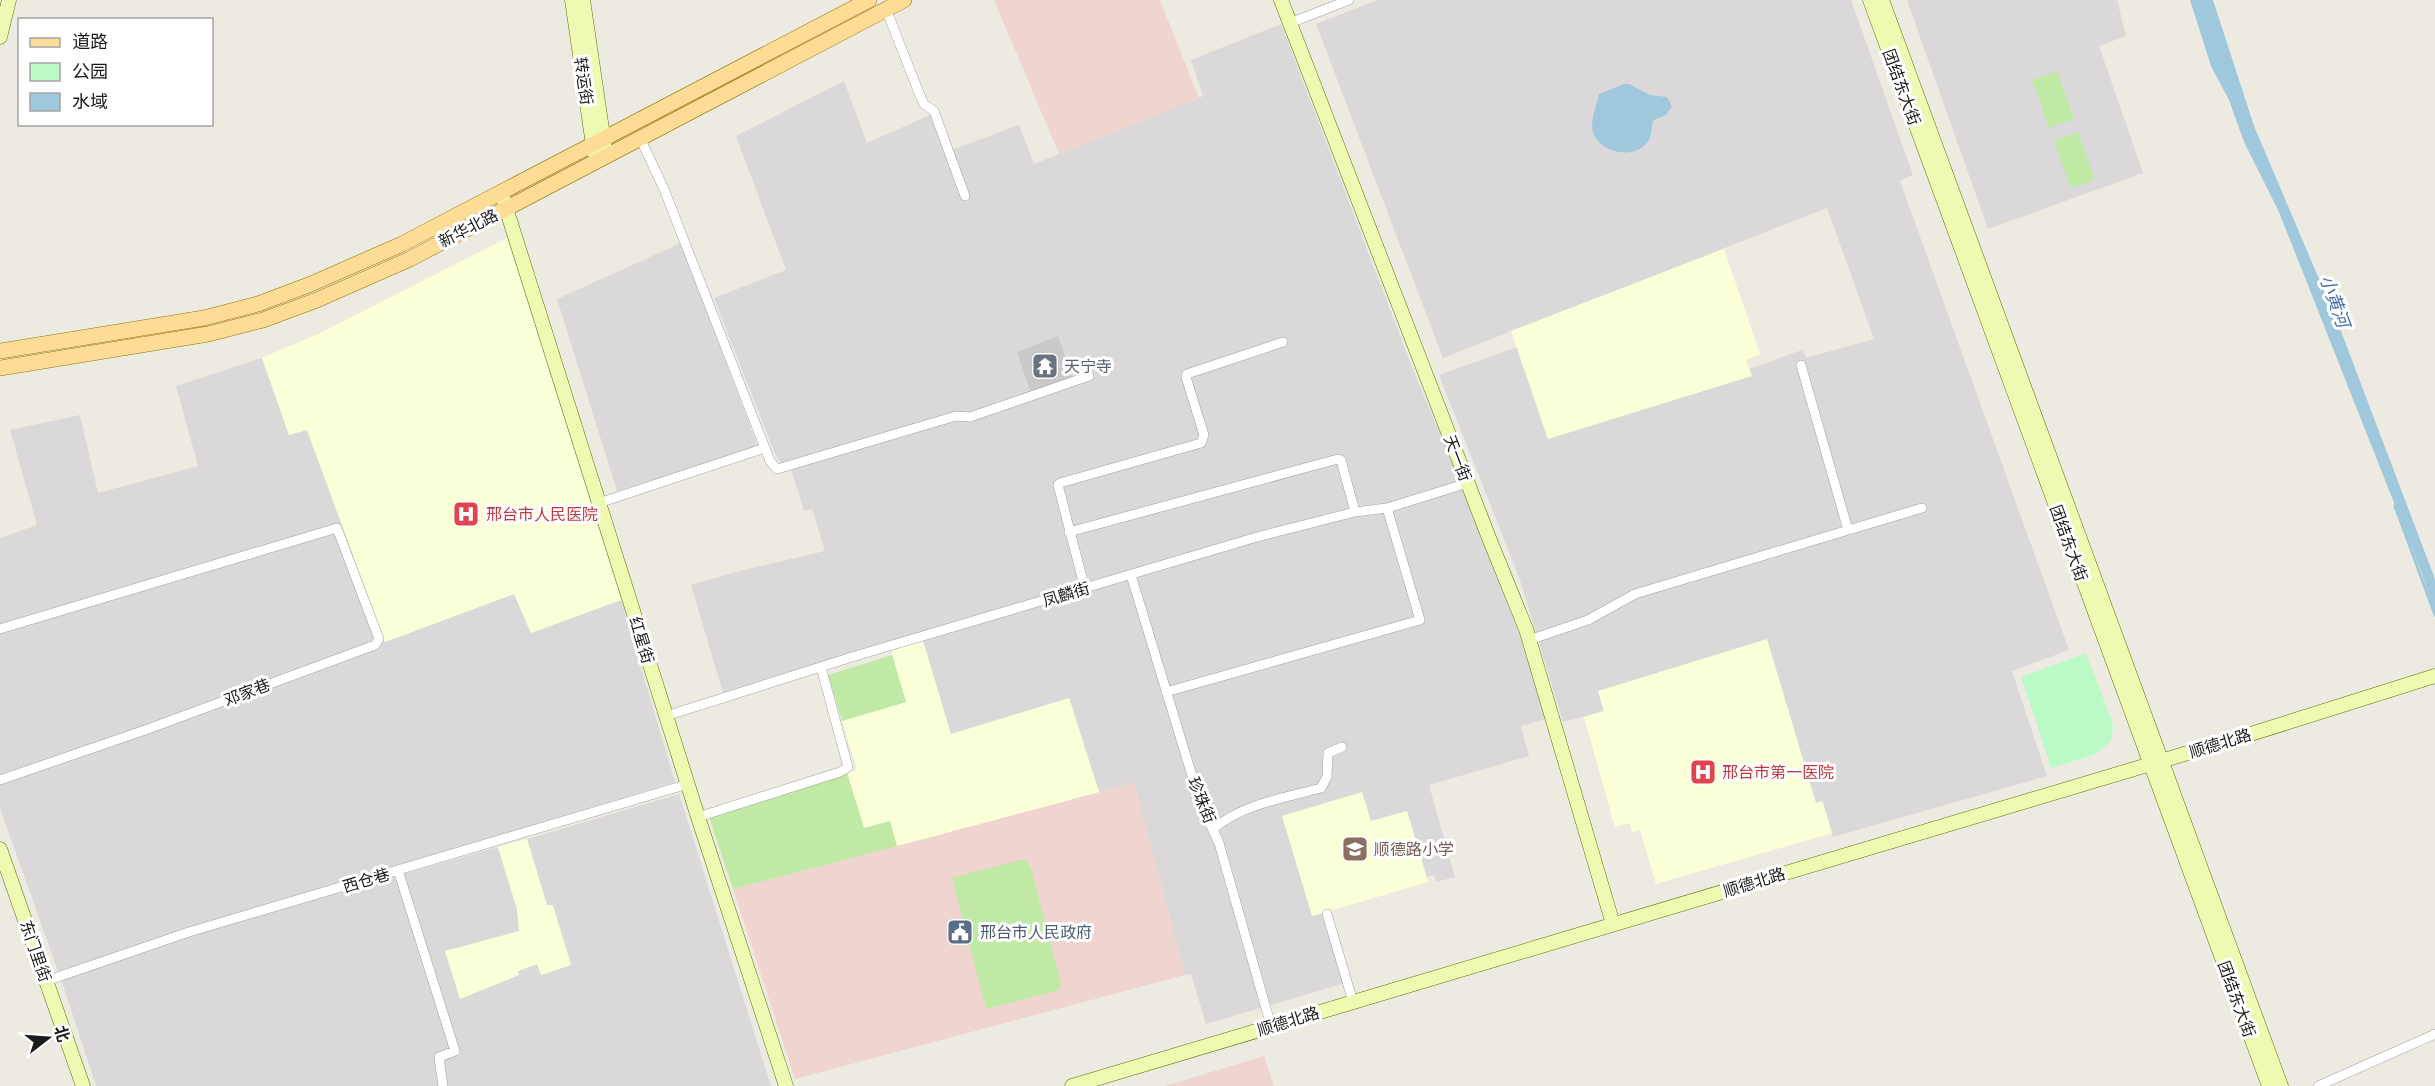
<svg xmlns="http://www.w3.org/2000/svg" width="2435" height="1086" viewBox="0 0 2435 1086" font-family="'Titillium Web','Noto Sans SC',sans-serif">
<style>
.residential{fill:#dad8d8}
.commercial{fill:#efd4cf}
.education{fill:#fbffd8}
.religious{fill:#c9c9c9}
.grass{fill:#bfe9a5}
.park{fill:#bbfac7}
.water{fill:#a0c8dc}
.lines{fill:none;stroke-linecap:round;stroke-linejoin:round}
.stream{stroke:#a0c8dc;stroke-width:3}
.street-casing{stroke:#a2a2a2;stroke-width:10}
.secondary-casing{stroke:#597203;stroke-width:15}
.primary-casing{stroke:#937300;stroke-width:16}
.street{stroke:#fff;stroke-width:9}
.secondary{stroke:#eefab2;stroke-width:14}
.primary{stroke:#fddc96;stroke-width:15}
.labels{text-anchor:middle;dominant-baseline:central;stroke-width:6;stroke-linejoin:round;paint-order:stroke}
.street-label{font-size:16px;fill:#1b1b1b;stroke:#fff}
.worship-label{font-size:16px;fill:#5b616d;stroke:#fff;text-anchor:start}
.health-label{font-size:16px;fill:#be3a42;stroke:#fff;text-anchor:start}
.education-label{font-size:16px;fill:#785e54;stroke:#fff;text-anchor:start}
.service-label{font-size:16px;fill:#4e5e75;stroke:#fff;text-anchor:start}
.water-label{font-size:18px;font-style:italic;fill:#476eac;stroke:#fff}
</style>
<rect width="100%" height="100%" fill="#edebe1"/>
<path class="residential" d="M1377,0h474l62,175 -13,6 169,469 -57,21 35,105 -214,61 -10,-36 -7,2 -218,-112 6,20 -41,11 -44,-145 -80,-202 78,-28 31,91 203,-62 -2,-7 53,-19 4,8 68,-19 -47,-131 -384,150 -127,-334z
M1907,0h210l9,36 -27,10 44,127 -155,56z
M1281,24l131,343 97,232 36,120 -24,7 8,30 -100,29 26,92 -19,5 -2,-7 -7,2 -20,-66 -95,105 19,-5 21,70 -146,43 -15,-50 -6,1 -51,-192 -35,9 -30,-94 -118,37 -28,-94 157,-47 -2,-8 -355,107 -32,-108 44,-13 90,-21 -13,-42 -8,2 -15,-48 -7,1 -7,-10 -61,-156 72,-28 -50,-134 108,-55 23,62 63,-28 14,38 75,-28 15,39 169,-68 -12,-36z
M681,243l77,204 -141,44 -60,-192z
M262,358l27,77 18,-5 78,212 129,-48 17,39 90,-33 54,182 -464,140 -153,49 -58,-163v-270l37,-13 -27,-95 70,-15 18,78 100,-27 -22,-80z
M679,794l92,292h-675l-35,-107 127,-43 310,-89 19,62 3,23 -75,19 15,47 58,-23 -1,-3 20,-9 4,11 30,-9 -19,-60h-5l-20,-66z"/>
<path class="commercial" d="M994,0h166l39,98 -140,56z
M1134,783l51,192 -390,104 -62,-190z
M1264,1056l10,30h-109z"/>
<path class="education" d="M507,238l114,362 -90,33 -17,-39 -129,48 -78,-212 -18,5 -27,-77 60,-26z
M1724,249l36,105 -14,6 6,16 -204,63 -37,-108z
M1767,639l49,164 6,-2 10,32 -176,51 -16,-54 -8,2 -3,-9 -14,4 -31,-110 20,-6 -6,-20z
M923,641l28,93 118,-36 30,94 -202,54 -7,-25 -26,8 -17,-56 10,-3 -15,-49 64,-19 -15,-52z
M1362,792l9,29 36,-10 21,71 -116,34 -30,-100z
M527,839l20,66h6l18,60 -30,10 -4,-11 -19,7 1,4 -59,24 -15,-48 74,-20 -2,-22 -19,-62z"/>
<path class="religious" d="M1058,336l14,41 -42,14 -13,-39z"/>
<path class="grass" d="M2057,71l17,48 -25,9 -17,-48z
M2078,132l17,48 -24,8 -17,-47z
M892,655l14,47 -64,19 -14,-46z
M847,773l17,55 26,-7 7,25 -164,43 -24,-72z
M1020,860h6l5,8 30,116 -1,4 -4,3 -70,18 -34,-131z"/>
<path class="park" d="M2086,653l25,66 2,8 -2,14 -15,13 -45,14 -30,-91z"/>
<path class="water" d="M2190,0h23l41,126 85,200 96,253v34l-14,-42 -142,-359 -35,-70 -15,-42 -18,-34z
M1624,84h5l21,11 17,2 5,10 -6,8 -12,5c-5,10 0,17 -10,26 -16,14 -51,4 -52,-20 0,-10 5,-22 7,-32z"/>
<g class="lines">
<path class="stream" d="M2395,506l40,109"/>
<defs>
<path id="street" d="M886,9l35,89 3,6 10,7 31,85
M1290,23l59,-23
M640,138l24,51 106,272 7,8 179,-53 14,1 119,-41
M1801,365l47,165
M599,503l166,-55
M1069,532l269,-73 3,1 14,52
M1131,575l69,227 19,41 52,183
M1085,589l-27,-104 2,-2 141,-40 3,-8 -18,-58 1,-3 96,-32
M0,629l337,-101 42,111 -4,6 -227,84 -148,51
M1529,640l59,-20 47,-26 287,-86
M1166,692l254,-72 -33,-112
M666,716l186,-59 405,-120 98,-25 32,-4 81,-25
M698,817l142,-45 8,-5 -27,-100
M1213,829c30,-25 71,-31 108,-41l6,-11 1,-24 14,-6
M398,870l57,181 -16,6 4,29
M1327,914l26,88
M46,981l143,-49 499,-148
M2318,1086l117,-52"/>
<path id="secondary" d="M572,0l22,152
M583,0l23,156
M1281,0l208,538 37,91 87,295
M1870,0l399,1086
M1882,0l399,1086
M0,37l9,-37
M501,192l197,625 88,269
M0,849l83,237
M1072,1086l1166,-348 197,-62"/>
<path id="primary" d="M0,351l204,-33 54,-14 53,-20 91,-40 467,-244
M0,368l208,-34 55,-14 54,-20 93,-41 494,-259"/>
</defs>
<use href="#street" class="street-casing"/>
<use href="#secondary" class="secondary-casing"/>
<use href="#primary" class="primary-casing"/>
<use href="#street" class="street"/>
<use href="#secondary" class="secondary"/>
<use href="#primary" class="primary"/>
</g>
<defs>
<symbol id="temple-square" viewBox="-11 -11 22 22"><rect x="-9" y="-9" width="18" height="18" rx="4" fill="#6b7280" stroke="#fff"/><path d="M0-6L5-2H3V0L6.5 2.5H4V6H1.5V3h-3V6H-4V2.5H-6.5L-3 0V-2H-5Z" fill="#fff"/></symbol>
<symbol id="hospital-square" viewBox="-11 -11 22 22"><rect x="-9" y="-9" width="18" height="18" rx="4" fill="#e0444e" stroke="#fff"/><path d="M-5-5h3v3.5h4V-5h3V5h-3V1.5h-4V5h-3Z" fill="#fff"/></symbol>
<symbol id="school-square" viewBox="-11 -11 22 22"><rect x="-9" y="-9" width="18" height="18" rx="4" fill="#8d6e63" stroke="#fff"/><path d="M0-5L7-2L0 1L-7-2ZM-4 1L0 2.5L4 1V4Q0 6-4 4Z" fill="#fff"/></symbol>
<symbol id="civic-square" viewBox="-11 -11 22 22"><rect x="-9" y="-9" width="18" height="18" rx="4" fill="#5c6f8a" stroke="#fff"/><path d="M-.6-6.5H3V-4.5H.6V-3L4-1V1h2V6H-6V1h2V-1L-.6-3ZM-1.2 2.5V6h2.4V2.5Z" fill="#fff"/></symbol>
</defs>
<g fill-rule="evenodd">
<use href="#temple-square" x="1030" y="351" width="30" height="30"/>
<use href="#hospital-square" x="451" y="499" width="30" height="30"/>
<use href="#hospital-square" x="1688" y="757" width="30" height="30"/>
<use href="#school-square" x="1340" y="834" width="30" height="30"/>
<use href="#civic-square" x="945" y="917" width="30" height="30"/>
</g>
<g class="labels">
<g class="street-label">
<text transform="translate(584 81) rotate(82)">转运街</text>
<text transform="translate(1902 87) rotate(70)">团结东大街</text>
<text transform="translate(468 228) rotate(-27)">新华北路</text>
<text transform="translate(1458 458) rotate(69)">天一街</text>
<text transform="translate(2069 543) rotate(70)">团结东大街</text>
<text transform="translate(1066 594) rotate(-17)">凤麟街</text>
<text transform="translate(642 640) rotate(73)">红星街</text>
<text transform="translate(247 692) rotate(-21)">邓家巷</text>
<text transform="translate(2220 743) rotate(-17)">顺德北路</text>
<text transform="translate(1202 800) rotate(68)">珍珠街</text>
<text transform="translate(366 880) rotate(-17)">西仓巷</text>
<text transform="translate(1754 882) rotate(-17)">顺德北路</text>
<text transform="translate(36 951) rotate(71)">东门里街</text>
<text transform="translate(2237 999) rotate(70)">团结东大街</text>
<text transform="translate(1288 1021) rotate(-17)">顺德北路</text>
</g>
<g class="worship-label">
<text x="1064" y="366">天宁寺</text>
</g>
<g class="health-label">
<text x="486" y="514">邢台市人民医院</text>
<text x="1722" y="772">邢台市第一医院</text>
</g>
<g class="education-label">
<text x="1374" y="849">顺德路小学</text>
</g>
<g class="service-label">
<text x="980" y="932">邢台市人民政府</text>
</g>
<g class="water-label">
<text transform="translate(2335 301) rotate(70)">小黄河</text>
</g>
</g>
<rect x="18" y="18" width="195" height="108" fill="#ffffff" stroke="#a4a4a4" stroke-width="1.5"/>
<rect x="30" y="38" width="30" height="9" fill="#fddc96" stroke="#a4a4a4" stroke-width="1.5"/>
<text x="72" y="48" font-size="18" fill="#1b1b1b">道路</text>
<rect x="30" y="63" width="30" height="18" fill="#bbfac7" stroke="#a4a4a4" stroke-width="1.5"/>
<text x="72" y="78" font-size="18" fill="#1b1b1b">公园</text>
<rect x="30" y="93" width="30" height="18" fill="#a0c8dc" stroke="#a4a4a4" stroke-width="1.5"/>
<text x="72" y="108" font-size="18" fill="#1b1b1b">水域</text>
<g transform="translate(48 1038) rotate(73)" stroke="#ffffff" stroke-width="4.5" paint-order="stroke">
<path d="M0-4.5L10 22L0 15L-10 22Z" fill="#1b1b1b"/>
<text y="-9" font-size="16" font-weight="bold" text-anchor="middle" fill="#1b1b1b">北</text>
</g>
</svg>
